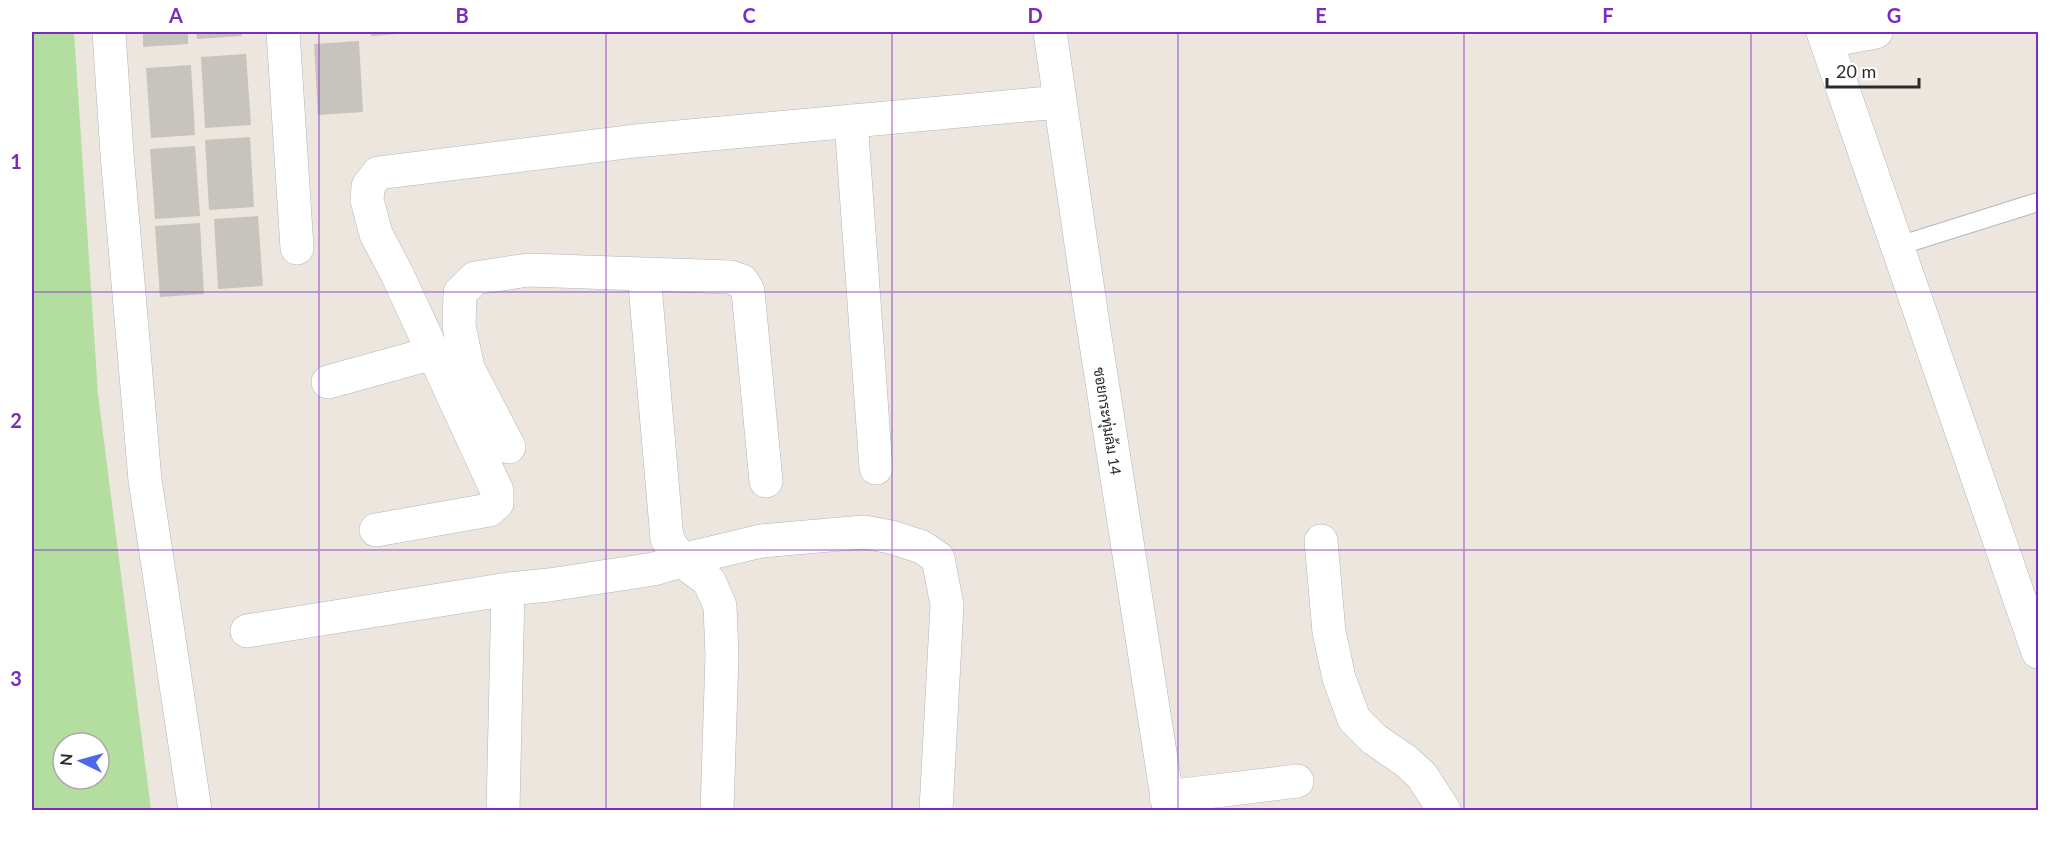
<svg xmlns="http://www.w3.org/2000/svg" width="2070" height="842" viewBox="0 0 2070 842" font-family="Lato,Sarabun,sans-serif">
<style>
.green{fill:#b3de9f;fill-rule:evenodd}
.building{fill:#c7c3bd}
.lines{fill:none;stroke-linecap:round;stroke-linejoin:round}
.service-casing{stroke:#b1b4bd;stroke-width:20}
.minor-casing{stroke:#b1b4bd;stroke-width:34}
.service{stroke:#fff;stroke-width:18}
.minor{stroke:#fff;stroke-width:33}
.grid{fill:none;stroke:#7b2cbf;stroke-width:1.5;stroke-opacity:0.55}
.labels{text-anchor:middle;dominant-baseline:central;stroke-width:6;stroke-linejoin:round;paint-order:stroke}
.street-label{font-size:15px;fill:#2b2b2b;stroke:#fff}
.neatline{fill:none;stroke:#7b2cbf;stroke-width:2}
.grid-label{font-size:20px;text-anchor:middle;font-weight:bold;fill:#7b2cbf}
</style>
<rect width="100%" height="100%" fill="#ece6de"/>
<path class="green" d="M32,32h42l24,362 53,416h-119zM63,743h36v36h-36z"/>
<path class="building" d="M143,32h45v12l-45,3z
M196,32h45l1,4 -45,3z
M371,32h41v1l-41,3z
M359,41l4,71 -45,3 -4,-71z
M246,54l5,71 -46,3 -4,-71z
M191,65l4,70 -44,3 -5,-70z
M250,137l4,70 -45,3 -4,-70z
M195,146l5,70 -45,3 -5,-70z
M258,216l5,70 -45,3 -4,-70z
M200,223l4,71 -44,3 -5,-71z"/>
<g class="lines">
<defs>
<path id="service" d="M1898,246l140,-44"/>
<path id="minor" d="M109,32l8,122 28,326 50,330
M283,32l14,216
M1050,32l42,286 77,492
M1823,32l215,620
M1827,41l49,-9
M851,121l25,347
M644,274l23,265 15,22 27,20 11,25 2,50 -5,154
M328,382l105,-29
M509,447l-41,-79 -9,-42 1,-33 15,-15 53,-8 202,7 12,4 6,10 18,190
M376,530l113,-20 8,-7v-12l-100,-217 -21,-40 -9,-34 1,-14 10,-13 257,-32 424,-39
M1321,541l8,91 10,46 15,41 20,20 32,22 16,15 22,34
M247,631l261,-42
M1166,797l131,-16
M503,810l5,-221 41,-4 105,-16 36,-11 71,-17 103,-9 27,5 31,10 16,11 9,47 -11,205"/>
</defs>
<use href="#service" class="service-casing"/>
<use href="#minor" class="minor-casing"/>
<use href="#service" class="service"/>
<use href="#minor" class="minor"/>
</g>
<path class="grid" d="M319,32v778M606,32v778M892,32v778M1178,32v778M1464,32v778M1751,32v778M32,292h2006M32,550h2006"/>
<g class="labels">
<g class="street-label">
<text transform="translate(1108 421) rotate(81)">ซอยกระทุ่มล้ม 14</text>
</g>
</g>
<rect width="2070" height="842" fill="none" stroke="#ffffff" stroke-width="66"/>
<g transform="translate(81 761) rotate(275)"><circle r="28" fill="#ffffff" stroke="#aaaaaa" stroke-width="1.5"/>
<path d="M0-4.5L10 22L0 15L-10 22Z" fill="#4b67ec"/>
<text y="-9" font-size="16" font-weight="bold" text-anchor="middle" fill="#2b2b2b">N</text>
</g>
<path d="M1827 78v9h92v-9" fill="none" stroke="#2b2b2b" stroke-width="3"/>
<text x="1836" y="78" font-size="18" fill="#2b2b2b" stroke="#ffffff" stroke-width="4.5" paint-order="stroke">20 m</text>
<rect x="33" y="33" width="2004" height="776" class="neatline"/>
<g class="grid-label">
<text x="176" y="23">A</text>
<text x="462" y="23">B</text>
<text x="749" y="23">C</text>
<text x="1035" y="23">D</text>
<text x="1321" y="23">E</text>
<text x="1608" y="23">F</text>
<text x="1894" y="23">G</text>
<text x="16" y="169">1</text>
<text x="16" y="428">2</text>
<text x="16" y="686">3</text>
</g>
</svg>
